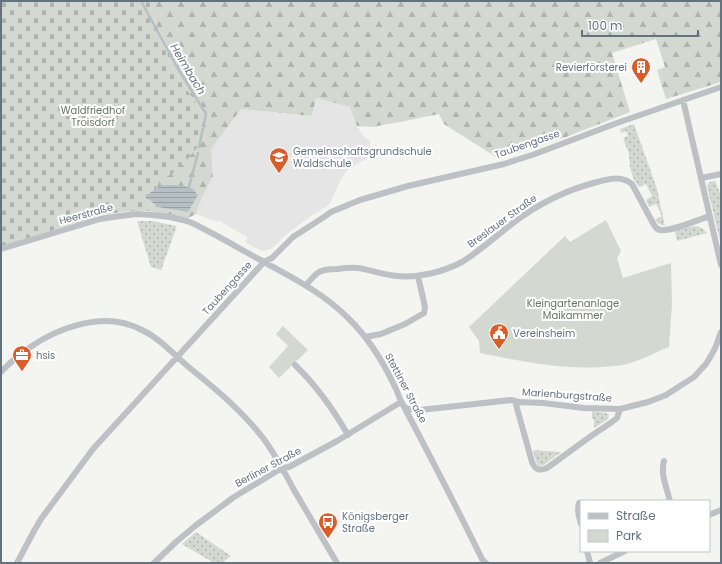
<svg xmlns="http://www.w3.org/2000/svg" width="722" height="564" viewBox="0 0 722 564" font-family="Poppins,sans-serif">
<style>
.built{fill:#e4e5e4}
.grass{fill:url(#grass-dots)}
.forest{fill:url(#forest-firs)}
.cemetery{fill:url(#cemetery-stones)}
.green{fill:#d3d9d0}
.water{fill:url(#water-rules)}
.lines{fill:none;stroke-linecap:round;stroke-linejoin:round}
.stream{stroke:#b6c0c4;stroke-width:2.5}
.street{stroke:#bdc0c4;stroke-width:6}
.labels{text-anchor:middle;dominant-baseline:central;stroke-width:4;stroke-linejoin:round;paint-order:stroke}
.poi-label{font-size:10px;fill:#647280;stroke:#fff;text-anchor:start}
.park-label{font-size:10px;fill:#667763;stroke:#fff}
.street-label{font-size:10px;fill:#647280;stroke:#fff}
.water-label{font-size:11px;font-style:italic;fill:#60747d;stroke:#fff}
</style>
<defs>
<pattern id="grass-dots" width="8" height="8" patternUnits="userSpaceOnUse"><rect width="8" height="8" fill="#d3d9d0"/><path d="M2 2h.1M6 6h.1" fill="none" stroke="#afb4ae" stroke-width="1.8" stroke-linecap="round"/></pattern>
<pattern id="forest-firs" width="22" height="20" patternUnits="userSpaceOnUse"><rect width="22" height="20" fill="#d3d9d0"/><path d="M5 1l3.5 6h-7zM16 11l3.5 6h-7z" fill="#afb4ae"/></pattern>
<pattern id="cemetery-stones" width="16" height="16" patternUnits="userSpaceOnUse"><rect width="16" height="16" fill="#d3d9d0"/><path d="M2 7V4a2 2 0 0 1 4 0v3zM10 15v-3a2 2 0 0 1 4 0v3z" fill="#afb4ae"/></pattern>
<pattern id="water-rules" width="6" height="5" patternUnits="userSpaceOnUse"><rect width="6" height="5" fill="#b6c0c4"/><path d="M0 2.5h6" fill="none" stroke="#98a0a4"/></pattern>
</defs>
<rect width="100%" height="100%" fill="#f4f4f0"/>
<path class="built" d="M315,98l36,9 6,19 7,11 6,4 -1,15 -3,3 -15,8 -5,5 -5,7 -12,26 -18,11 -23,17 -17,16 -9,2 -16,-8 1,-6 -29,-17 -1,2 -21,-8 6,-17 11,-21 -2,-27 30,-40 71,7z"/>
<path class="grass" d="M634,124l23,65 8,37 -6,-2 -4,-4 7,-4 -6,-12 -7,3 -3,-7 6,-4 -6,-12 -7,3 -5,-7 -4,-13 -1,-13 -6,-16 5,-2 -2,-5 -5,2 -1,-4z
M715,181l1,2 5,13v49l-14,-59 1,-2 2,-2z
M137,221h15l25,5 -16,44 -10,-3z
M696,226l6,2 5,5 -30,8 -2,-10 14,-4z
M592,411l14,2 3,2 -1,4 -14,9v-9h-2z
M533,450l28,2 -17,13 -5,1 -3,-4z
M196,532l35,24 -9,7h-8l-32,-19z"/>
<path class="forest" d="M149,1h572v81l-55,17 -9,-29 8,-3 -9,-28 -44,14 18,59 -64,25 -67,22 -55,-35 -5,-10 -39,8 -28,5 -15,-1 -7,-19 -34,-9 -4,18 -71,-7 -30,40 2,27 -11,21 -6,17 -12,6 -16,-5 -19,-4 3,-13 8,-19 19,-9 26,-54 -34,-49z"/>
<path class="cemetery" d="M1,1h148l22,66 34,49 -6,29 -20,25 -19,10 -8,18 -3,13c-11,0 -23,0 -34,2 -39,8 -76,23 -114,33z"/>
<path class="green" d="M606,220l15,31 -4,7 6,20 48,-15 1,41 -3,43c-13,5 -29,14 -42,17 -8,2 -17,2 -25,3 -41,3 -82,-6 -122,-14l-1,-12 -10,-14 96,-91 5,6z
M283,326l25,24 -29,28 -10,-11 19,-21 -12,-12z"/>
<path class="water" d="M162,185c9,0 24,-1 32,5 1,1 2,3 4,5l-10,17 -30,-5 -13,-11z"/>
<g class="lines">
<path class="stream" d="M141,1l36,66 29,47 -7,33
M189,187l9,-34"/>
<path class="street" d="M683,100l38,165
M701,178l20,-4
M1,249l99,-30 20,-3 17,-2 15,1 18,2 17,4 5,2c25,12 48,26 72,39 29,16 59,31 83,55 21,20 37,46 49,72 2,4 3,9 6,14 27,51 54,103 80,156l4,4
M306,285c4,-4 8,-10 13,-13 5,-3 12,-3 18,-3 7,-1 14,-2 21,-1 13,2 26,7 39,8 22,2 46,-4 65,-14 18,-11 34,-26 51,-39 25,-19 53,-33 84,-41 12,-3 24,-7 35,2l22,41c2,3 3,5 7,5 10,2 38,-11 49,-14
M365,337l16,-3 24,-10 19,-11 1,-6 -7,-31
M295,365c22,21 38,44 53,70
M1,372c32,-35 95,-67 141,-42 19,9 33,26 49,39 26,21 52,43 72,69 12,16 22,35 31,52 14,24 29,49 43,73
M515,401l17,61c3,8 8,9 15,6l44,-32 21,-14 5,-4 3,-9
M404,407l6,2 10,1 91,-10 8,2 24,1 41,5 36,1 28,-7 18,-7 28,-18 12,-13 6,-10 4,-8 5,-14
M664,461c-4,12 3,28 6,40
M579,503c-2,7 0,14 2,21
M709,515l12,-5
M587,551l3,12
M17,563l17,-32 7,-12 52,-70 171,-187 8,-4 21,-21 31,-20 7,-5 29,-12 48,-14 96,-22 31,-10 82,-31 104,-36
M154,563l22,-21 19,-16 39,-29 48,-29 7,-1 48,-26 64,-39
M600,563l25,-12"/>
</g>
<defs>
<symbol id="building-pin" viewBox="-11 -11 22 30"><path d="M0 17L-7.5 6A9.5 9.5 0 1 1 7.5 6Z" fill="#d95c2b" stroke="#fff"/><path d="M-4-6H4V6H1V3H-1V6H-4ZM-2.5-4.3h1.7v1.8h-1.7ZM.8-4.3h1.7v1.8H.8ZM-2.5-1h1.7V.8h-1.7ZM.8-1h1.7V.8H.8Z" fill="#fff"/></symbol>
<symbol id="school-pin" viewBox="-11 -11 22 30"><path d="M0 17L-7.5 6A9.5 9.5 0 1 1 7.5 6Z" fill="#d95c2b" stroke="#fff"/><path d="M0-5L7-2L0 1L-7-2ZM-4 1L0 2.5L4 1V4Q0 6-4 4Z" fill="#fff"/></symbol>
<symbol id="civic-pin" viewBox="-11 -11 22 30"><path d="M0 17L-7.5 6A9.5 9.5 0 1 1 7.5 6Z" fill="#d95c2b" stroke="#fff"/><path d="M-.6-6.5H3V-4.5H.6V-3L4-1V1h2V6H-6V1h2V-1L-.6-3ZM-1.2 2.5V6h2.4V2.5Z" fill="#fff"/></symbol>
<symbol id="office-pin" viewBox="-11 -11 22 30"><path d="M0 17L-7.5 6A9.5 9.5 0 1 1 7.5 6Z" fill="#d95c2b" stroke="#fff"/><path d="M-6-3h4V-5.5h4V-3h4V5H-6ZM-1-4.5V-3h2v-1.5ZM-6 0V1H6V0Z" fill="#fff"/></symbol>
<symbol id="bus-pin" viewBox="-11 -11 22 30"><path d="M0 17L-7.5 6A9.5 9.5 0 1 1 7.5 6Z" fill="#d95c2b" stroke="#fff"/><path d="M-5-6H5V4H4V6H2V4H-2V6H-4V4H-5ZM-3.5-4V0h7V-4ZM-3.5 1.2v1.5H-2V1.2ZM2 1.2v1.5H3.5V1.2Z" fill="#fff"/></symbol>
</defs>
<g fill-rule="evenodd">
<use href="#building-pin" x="630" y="56" width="22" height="30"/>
<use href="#school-pin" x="268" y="146" width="22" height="30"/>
<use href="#civic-pin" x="488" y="322" width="22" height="30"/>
<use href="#office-pin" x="11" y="344" width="22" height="30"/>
<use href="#bus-pin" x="317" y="511" width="22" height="30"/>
</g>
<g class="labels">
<g class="poi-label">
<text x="627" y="67" text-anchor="end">Revierförsterei</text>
<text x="293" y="151">Gemeinschaftsgrundschule<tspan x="293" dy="12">Waldschule</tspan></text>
<text x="513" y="333">Vereinsheim</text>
<text x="36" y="355">hsis</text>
<text x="342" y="516">Königsberger<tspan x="342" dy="12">Straße</tspan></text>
</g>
<g class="park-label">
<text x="93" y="110">Waldfriedhof<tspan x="93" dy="12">Troisdorf</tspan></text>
<text x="573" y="303">Kleingartenanlage<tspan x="573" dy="12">Maikammer</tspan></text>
</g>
<g class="street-label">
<text transform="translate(527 144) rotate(-19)">Taubengasse</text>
<text transform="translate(86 214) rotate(-15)">Heerstraße</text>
<text transform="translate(502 221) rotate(-36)">Breslauer Straße</text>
<text transform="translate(227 288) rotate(-48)">Taubengasse</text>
<text transform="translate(406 388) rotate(62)">Stettiner Straße</text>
<text transform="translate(567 395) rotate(4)">Marienburgstraße</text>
<text transform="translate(268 467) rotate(-28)">Berliner Straße</text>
</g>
<g class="water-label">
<text transform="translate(188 69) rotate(59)">Heimbach</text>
</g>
</g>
<rect width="722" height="564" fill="none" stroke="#647280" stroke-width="4"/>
<rect x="580" y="500" width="130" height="52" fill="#ffffff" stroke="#c1c7cc"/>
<rect x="588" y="513" width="20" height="6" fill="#bdc0c4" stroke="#c1c7cc"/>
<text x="616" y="520" font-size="12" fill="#647280">Straße</text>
<rect x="588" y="530" width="20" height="12" fill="#d3d9d0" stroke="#c1c7cc"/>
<text x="616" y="540" font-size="12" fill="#647280">Park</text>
<path d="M582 30v6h116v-6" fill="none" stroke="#647280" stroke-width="2"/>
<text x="588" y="30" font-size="12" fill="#647280" stroke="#ffffff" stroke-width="3" paint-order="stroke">100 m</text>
</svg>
